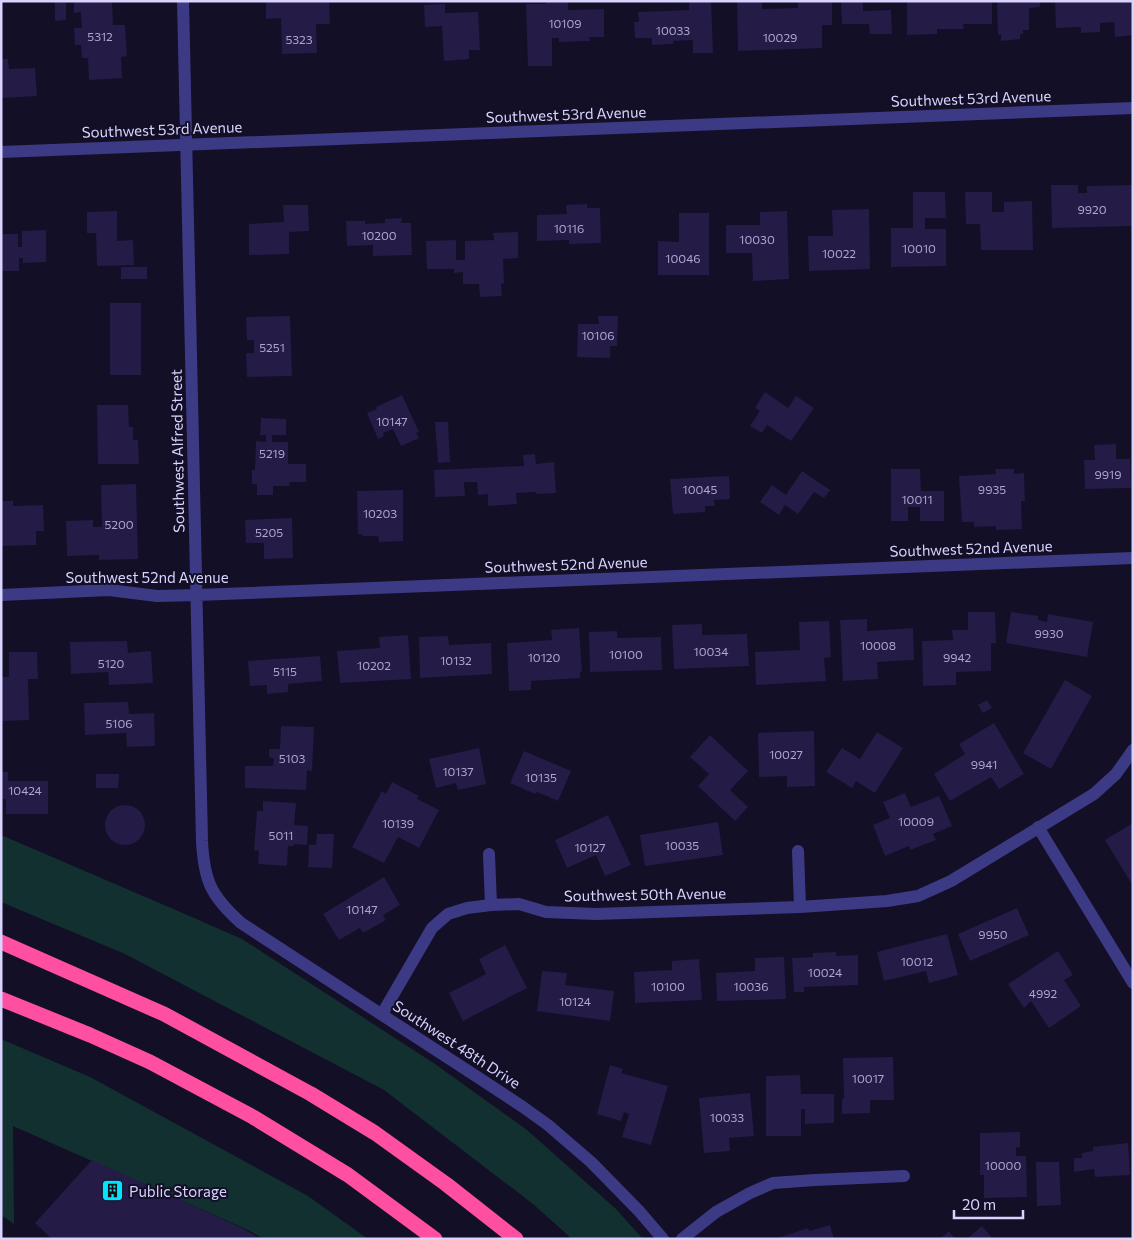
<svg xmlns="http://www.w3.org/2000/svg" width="1134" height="1240" viewBox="0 0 1134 1240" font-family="Commissioner,sans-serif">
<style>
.green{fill:#12302f}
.building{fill:#241b47}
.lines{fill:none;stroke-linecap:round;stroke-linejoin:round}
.minor{stroke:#3d3a85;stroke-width:12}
.motorway{stroke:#ff4fa3;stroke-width:15}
.labels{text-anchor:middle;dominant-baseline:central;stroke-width:4;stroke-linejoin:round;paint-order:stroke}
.number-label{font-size:12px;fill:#aca6d1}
.street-label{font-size:15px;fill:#d9d4ff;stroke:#130f26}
.poi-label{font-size:15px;fill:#d9d4ff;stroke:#130f26;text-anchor:start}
</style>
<rect width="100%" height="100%" fill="#130f26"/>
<path class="green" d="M1,835l177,76 64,28 193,125 92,66 89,79 27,30h-71l-39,-35 -149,-114 -259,-136 -124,-52z
M1,1039l89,38 218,119 60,43h-105l-13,-8 -237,-105 1,98 -13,-9z"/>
<path class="building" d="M55,1h11v19l-11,1z
M74,1h38l1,24h12l2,31 -6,1 1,21 -33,2 -1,-22h-6l-1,-13h-6l-1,-17h8l-1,-16 -7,1z
M266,1h63l1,23h-14l1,29 -35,1 -1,-36 -15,1z
M546,1h22v9l36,-1v28h-15l1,4 -31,1v-4h-7v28h-24l-2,-62h20z
M689,1h22l2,52h-20v-13l-20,1v3l-21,1v-7h-17l-1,-16h5l-1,-10 51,-2z
M737,1h25v8l36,-1v-7h34v24h-10v23l-84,3z
M841,1h22v10l28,-1 1,24h-22l-1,-10h-27z
M907,1h85v23h-29l1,5h-27v5l-30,1z
M1008,1h32v6l-11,1v22h-6v4h-3v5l-19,2v-7l-3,1 -1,-33z
M1055,1h78v34l-18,2 -1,-15 -14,1v9l-19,1v-6l-25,1z
M445,4v9l33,-1 2,38h-11v9l-25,2 -2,-35 -17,1 -1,-22z
M1,59h7l1,10 26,-1 2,28 -36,2z
M1051,185h27v8h9v-7l46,-1v41l-81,2z
M913,192h32l1,26h-21v11h21v37l-55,1v-39h22z
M965,192h27v20h12v-10l28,-1 1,49h-52l-1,-26h-14z
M587,204v4h13l1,35 -32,1v-4l-32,1v-26l30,-1 -1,-9z
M283,205h25l1,26 -20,1v22l-40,1v-31l35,-2z
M869,209l1,60 -61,2 -1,-35h25l-1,-26z
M117,211v30l16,-1 1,25 -37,1 -1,-33h-9v-21z
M787,211l2,68 -36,2 -1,-28h-26v-28h34v-13z
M679,213h30v62h-51v-34l21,1z
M402,218l-1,5h10l1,32 -39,1v-11l-26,1 -1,-25h19v3l20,-1v-4z
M46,230v32l-23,1v-5h-4v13h-18v-37h17v13h4v-16z
M518,232v26l-15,1 1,24 -3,1 1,12 -22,1 -1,-13h-16v-12l-9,1v-4h-27l-1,-28 30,-1v20h9v-19l29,-1 -1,-7z
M121,267h26v12h-26z
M110,303h31v72h-31z
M290,316l2,60 -45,1 -1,-24h8v-13h-7l-1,-23z
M598,316h20l-1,30h-7v12l-33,-1 1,-33h21z
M765,392l23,16 8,-12 18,12 -23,33 -24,-16 -5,8 -12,-7 10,-15 -5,-3z
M402,395l17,37 -3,1 3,5 -18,8 -8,-17 -10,4 1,3 -6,3 -11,-26 10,-4 -1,-2z
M97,405h31l1,22h4v13h5l1,24h-41z
M261,418l25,1v16h-14v7h16v22h18v18h-16l-1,4h-16v9h-16v-11h-5v-14h3l1,-29 10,1v-7h-6z
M435,422h13l2,40 -12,1z
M1116,444v15h14l1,29 -46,1 -1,-29h11l-1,-15z
M535,454l1,10 18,-2 2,31 -20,1v-2l-20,1 1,11 -29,2v-12l-10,1 -1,-13h-13l1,14 -30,1 -1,-27 90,-4 -1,-11z
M891,469h29l1,22h23v30h-24v-14h-12v14h-17z
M995,469h19v5l10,-1 1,28h-4l1,28 -26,1v-4l-22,1v-5h-12l-3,-46 37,-2z
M802,471l28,19 -6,8 -10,-6 -16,22 -13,-9 -6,10 -19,-13 12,-17 14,10z
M729,476l1,23 -16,1 1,6h-10v6l-32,2 -3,-35z
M136,484l2,75 -39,1v-5l-32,1 -1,-35 27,-1v7h9l-1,-42z
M403,490v51l-24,1 -1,-6h-16v-2h-4l-1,-43z
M1,501h12v5l30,-1 1,26h-8v14l-35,1z
M292,518l1,40 -29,1v-16h-18l-1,-23z
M968,612h27l1,31h-5v28l-35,1v13l-33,1 -1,-45 31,-1 -1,-10h16z
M1011,612l27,4v4l9,2 1,-8 45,8 -6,35 -81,-14z
M867,619v12l46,-3 1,32 -37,2 1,17 -35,2 -3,-61z
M829,621l2,36 -7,1 2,23 -70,4 -1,-33 45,-2 -1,-28z
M702,624v11l45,-1 2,32 -75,3 -2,-44z
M579,628l3,44h-2v6l-49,3v9l-22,1 -2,-48 45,-3 -1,-10z
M617,631v7l44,-1 1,33 -72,2 -1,-40z
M408,635l3,44 -71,4 -3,-32 43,-3 -1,-11z
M448,636l1,9 42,-2 1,31 -72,4 -1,-41z
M127,641l1,12 23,-2 2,32 -44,2 -1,-13 -37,2 -1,-32z
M9,652h28l1,27h-10l1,41 -28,1v-44h8z
M320,656l2,25 -34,3v8l-21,2v-9l-17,1 -2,-25z
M1065,680l27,16 -41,73 -28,-16z
M987,700l5,8 -9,5 -5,-8z
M128,702l1,12 25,-1 1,33 -28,1 -1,-14 -41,2 -1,-32z
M994,723l30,51 -25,15 -8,-12 -41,24 -16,-27 31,-20 -6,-10z
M281,726l33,1 -2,44 -5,-1 -1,20 -61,-2v-22h28l1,-7 -5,-2v-8h11z
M814,731l1,55 -28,1v-11l-28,1 -1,-44z
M877,732l26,16 -28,45 -19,-12 -4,7 -26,-16 16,-24 18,11z
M710,735l38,36 -18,19 18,17 -13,14 -37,-35 11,-12 -19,-17z
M479,748l7,36 -28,6 -2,-7 -20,5 -7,-29z
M524,751l47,20 -13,30 -21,-9 -2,2 -25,-11z
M1,772h7v9h40v33h-42v-15h-5z
M96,774h23l-1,14h-22z
M392,782l27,14 -2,3 22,11 -20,38 -21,-11 -14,26 -32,-16 30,-56 4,3z
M905,793l6,14 28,-11 13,30 -19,8 3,6 -26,10 -1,-4 -24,10 -12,-31 17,-7 -7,-16z
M263,801l33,2 -2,22 14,1 -1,19 -13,-1v2h-6l-1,20 -29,-2 1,-13 -5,-1 3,-39h6z
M105 825a20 20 0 1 1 40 0a20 20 0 1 1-40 0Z
M608,815l23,50 -26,11 -9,-21 -29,13 -12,-28z
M718,822l5,33 -78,11 -5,-31z
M1133,823v63l-28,-46z
M317,834h17l-2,34 -24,-1 1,-22h7z
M384,877l16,28 -17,10 3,5 -23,13 -3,-5 -21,12 -16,-26z
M1017,908l12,27 -59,26 -12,-27z
M947,934l11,41 -29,8 -3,-12 -42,10 -7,-29z
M505,945l22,43 -64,33 -14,-28 37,-19 -7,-15z
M1058,951l15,24 -9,5 17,26 -32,22 -18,-27 -7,7 -16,-24z
M836,952v4l22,-1v30l-54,2v5h-10l-2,-34 21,-1v-4z
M784,957l2,42 -69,2 -1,-28 39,-2v-13z
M699,959l3,41 -67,3 -1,-31 38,-2v-9z
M542,971l25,2 -2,12 49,6 -4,30 -73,-10z
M893,1057l1,43h-24v13l-28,1v-15h2l-1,-41z
M610,1065l13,4 -2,4 47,13 -17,59 -29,-8 7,-23 -5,-2 -3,9 -24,-7z
M800,1075l1,19h33v29l-29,1v-15h-4v27h-35v-60z
M750,1093l4,43 -25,2 1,13 -26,2 -5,-55z
M1020,1132v15l-4,1v8h10l1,41 -43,1v-23h-4v-42z
M1128,1143l2,32 -35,2 -1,-8 -20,3v-14h8v-5l11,-2v-4z
M92,1160l152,69 17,10h-209l-17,-16z
M1036,1162h23l2,43 -24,1z
M830,1225l4,14h-59l33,-11 1,3z
M982,1226l11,13h-26z
M949,1231l6,8h-15z"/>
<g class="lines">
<path class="minor" d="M183,1l19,840c2,40 9,55 39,82l241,157 41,27 25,18 43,37 48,49 24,28
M1,152l1132,-44
M1,595l108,-5 48,6 40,-1 936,-37
M1038,827l95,156
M798,851l2,56
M489,854l2,51
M382,1014l50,-86 16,-14 19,-6 24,-3 28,-1 27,8 50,2 204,-7 87,-6 31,-5 33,-15 143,-87 22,-20 17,-24
M682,1239l34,-27 34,-19 23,-10 42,-3 89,-4"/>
<path class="motorway" d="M1,942l163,72 147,80 64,39 71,51 70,55
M1,999l89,36 60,27 103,55 95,58 87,64"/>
</g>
<defs>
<symbol id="building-square" viewBox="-11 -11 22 22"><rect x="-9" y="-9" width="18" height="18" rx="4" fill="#00e5ff" stroke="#130f26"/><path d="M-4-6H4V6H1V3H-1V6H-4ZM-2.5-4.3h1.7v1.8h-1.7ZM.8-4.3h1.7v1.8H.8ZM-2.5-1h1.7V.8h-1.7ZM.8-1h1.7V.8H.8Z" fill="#111"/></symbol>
</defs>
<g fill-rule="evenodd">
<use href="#building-square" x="100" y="1178" width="25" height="25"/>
</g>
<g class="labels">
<g class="number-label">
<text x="565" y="23">10109</text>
<text x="673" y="30">10033</text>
<text x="100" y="36">5312</text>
<text x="780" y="37">10029</text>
<text x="299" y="39">5323</text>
<text x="1092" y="209">9920</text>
<text x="569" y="228">10116</text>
<text x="379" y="235">10200</text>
<text x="757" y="239">10030</text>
<text x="919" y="248">10010</text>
<text x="839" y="253">10022</text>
<text x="683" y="258">10046</text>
<text x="598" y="335">10106</text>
<text x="272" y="347">5251</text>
<text x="392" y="421">10147</text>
<text x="272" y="453">5219</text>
<text x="1108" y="474">9919</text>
<text x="700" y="489">10045</text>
<text x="992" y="489">9935</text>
<text x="917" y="499">10011</text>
<text x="380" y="513">10203</text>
<text x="119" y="524">5200</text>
<text x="269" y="532">5205</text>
<text x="1049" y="633">9930</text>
<text x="878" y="645">10008</text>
<text x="711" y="651">10034</text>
<text x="626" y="654">10100</text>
<text x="544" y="657">10120</text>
<text x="957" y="657">9942</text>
<text x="456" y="660">10132</text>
<text x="111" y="663">5120</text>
<text x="374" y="665">10202</text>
<text x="285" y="671">5115</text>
<text x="119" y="723">5106</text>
<text x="786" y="754">10027</text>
<text x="292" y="758">5103</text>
<text x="984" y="764">9941</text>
<text x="458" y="771">10137</text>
<text x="541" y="777">10135</text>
<text x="25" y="790">10424</text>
<text x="916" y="821">10009</text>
<text x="398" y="823">10139</text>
<text x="281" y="835">5011</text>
<text x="682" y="845">10035</text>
<text x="590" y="847">10127</text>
<text x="362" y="909">10147</text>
<text x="993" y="934">9950</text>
<text x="917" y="961">10012</text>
<text x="825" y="972">10024</text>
<text x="668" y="986">10100</text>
<text x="751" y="986">10036</text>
<text x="1043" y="993">4992</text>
<text x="575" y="1001">10124</text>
<text x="868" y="1078">10017</text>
<text x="727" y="1117">10033</text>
<text x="1003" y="1165">10000</text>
</g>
<g class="street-label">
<text transform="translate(971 98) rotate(-2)">Southwest 53rd Avenue</text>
<text transform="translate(566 114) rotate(-2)">Southwest 53rd Avenue</text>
<text transform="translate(162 129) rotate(-2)">Southwest 53rd Avenue</text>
<text transform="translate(177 451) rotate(-91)">Southwest Alfred Street</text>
<text transform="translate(971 548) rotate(-2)">Southwest 52nd Avenue</text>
<text transform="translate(566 564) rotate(-2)">Southwest 52nd Avenue</text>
<text x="147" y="577">Southwest 52nd Avenue</text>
<text transform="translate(645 894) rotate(-1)">Southwest 50th Avenue</text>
<text transform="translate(457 1044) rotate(33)">Southwest 48th Drive</text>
</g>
<g class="poi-label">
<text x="129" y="1191">Public Storage</text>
</g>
</g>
<rect width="1134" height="1240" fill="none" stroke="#d9d4ff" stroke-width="5"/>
<path d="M954 1210v8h69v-8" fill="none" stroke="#d9d4ff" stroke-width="2.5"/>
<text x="962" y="1210" font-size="15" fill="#d9d4ff" stroke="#130f26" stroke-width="4" paint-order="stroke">20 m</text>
</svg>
